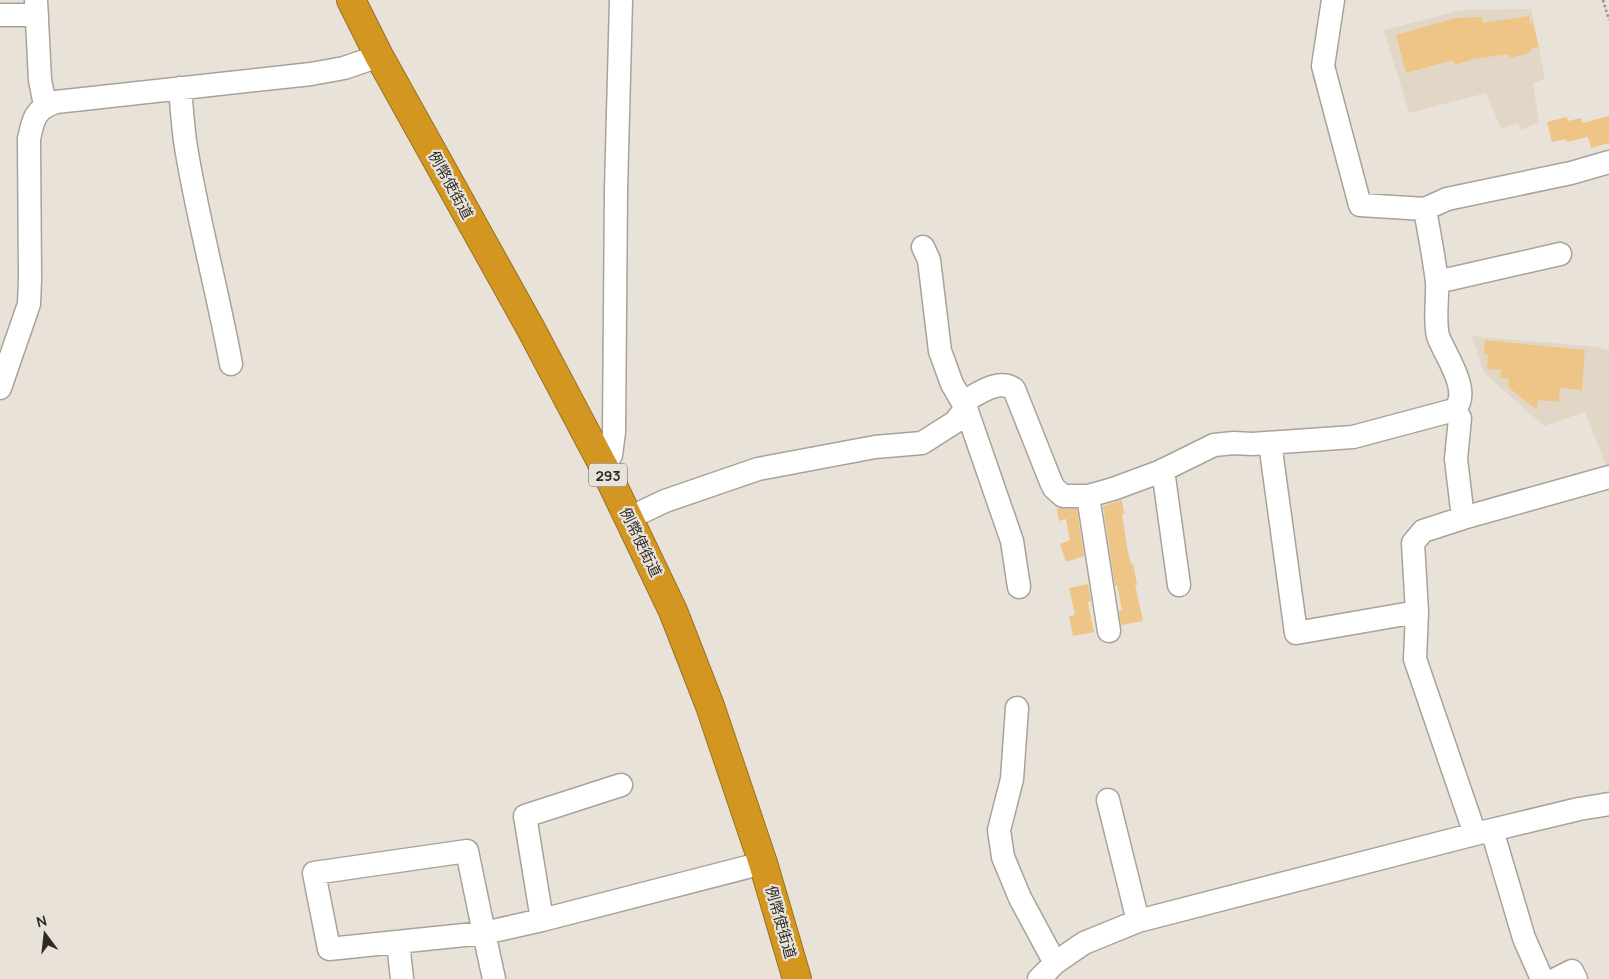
<svg xmlns="http://www.w3.org/2000/svg" width="1609" height="979" viewBox="0 0 1609 979" font-family="Manrope,'Noto Sans JP',sans-serif">
<style>
.built{fill:#e2d7c7}
.building{fill:#eec587}
.lines{fill:none;stroke-linecap:round;stroke-linejoin:round}
.minor-casing{stroke:#a8a299;stroke-width:25}
.highway-casing{stroke:#997122;stroke-width:30}
.path{stroke:#98938c;stroke-width:2.5;stroke-dasharray:2.5 2.5;stroke-linecap:butt}
.minor{stroke:#fff;stroke-width:22}
.highway{stroke:#d39620;stroke-width:28}
.labels{text-anchor:middle;dominant-baseline:central;stroke-width:4.5;stroke-linejoin:round;paint-order:stroke}
.shield{fill:#e8e2d9;stroke:#65625c;stroke-width:1}
.shield-label{font-size:14px;font-weight:bold;fill:#2d2b27}
.street-label{font-size:15px;fill:#2d2b27;stroke:#e8e2d9}
</style>
<rect width="100%" height="100%" fill="#e8e2d9"/>
<path class="built" d="M1531,9l14,70 -12,4 6,39 -18,8 -3,-7 -17,5 -15,-35 -77,20 -25,-83 78,-20z
M1472,336l125,11 12,3v121h-1l-23,-59 -41,14 -60,-53z"/>
<path class="building" d="M1529,16l1,7h3l6,24 -8,1 1,4 -22,6 -2,-4 -34,5 -20,6 -1,-5 -47,13 -10,-38 60,-17 26,-1 1,6z
M1609,116v27l-18,5 -3,-11 -21,5 -1,-3 -14,3 -5,-20 20,-5 1,4 13,-3 2,5z
M1485,340l100,10 -3,40 -22,-2 -1,14 -21,-2 -1,10 -29,-23 1,-8 -9,-1 1,-8 -14,-1 1,-14 -4,-1z
M1122,500l2,14h-2l6,38 3,12 2,-1 4,22h-2l8,36 -22,4 -2,-14 3,-1 -5,-25 -2,1 -12,-80z
M1060,508l17,1 7,47 -18,6 -6,-18 10,-4 -4,-21 -7,2 -2,-12z
M1088,584l3,17 -3,1 6,30 -21,4 -4,-20 6,-1 -6,-27z"/>
<g class="lines">
<defs>
<path id="minor" d="M36,0l4,80 5,25
M1333,0l-10,66 37,139 65,4 22,-10 124,-26 38,-11
M0,15h37
M180,88c2,22 3,44 7,65 12,71 31,140 44,211
M923,247l6,13 11,91 12,33 14,24
M1437,282l123,-28
M0,388l29,-84 1,-25 -1,-140c4,-20 6,-30 27,-37l255,-28 33,-6 35,-12
M963,402c15,-8 35,-24 51,-13l37,93 3,6 9,8h25l25,-7 46,-17 55,-27 20,-2 18,1 101,-7 101,-27c19,-18 -10,-56 -16,-74 -4,-17 0,-37 -1,-54 -3,-25 -8,-49 -12,-73
M1454,410l6,8 -4,41 7,59 146,-41
M1270,443l26,190 121,-21 -2,47 60,175
M604,467l7,-12 3,-23 2,-242 5,-190
M1163,470l16,115
M1088,496l21,135
M629,518l36,-17 93,-32 117,-22 47,-4 33,-21 11,-14 46,133 7,46
M1417,612l-4,-69 10,-12 40,-13
M1017,708l-5,71 -13,51 4,27 17,41 35,65
M1108,800l30,121
M1492,830l32,108 18,41
M467,851l17,82 -155,16 -15,-76z
M542,920l221,-57
M398,942l4,37
M494,979l-10,-46 58,-13 -17,-104 96,-31
M1039,979l16,-16 29,-20 54,-22 337,-87 104,-25 30,-5
M1556,979l16,-8 4,8"/>
<path id="highway" d="M351,0l28,56 152,273 73,138 69,144 37,95 53,157 34,116"/>
</defs>
<use href="#minor" class="minor-casing"/>
<use href="#highway" class="highway-casing"/>
<path class="path" d="M1603,0l6,20"/>
<use href="#minor" class="minor"/>
<use href="#highway" class="highway"/>
</g>
<g class="labels">
<rect class="shield" x="589" y="463.5" width="38" height="23" rx="4"/>
<g class="shield-label">
<text x="608" y="475">293</text>
</g>
<g class="street-label">
<text transform="translate(451 185) rotate(61)">例幣使街道</text>
<text transform="translate(641 542) rotate(64)">例幣使街道</text>
<text transform="translate(781 922) rotate(74)">例幣使街道</text>
</g>
</g>
<g transform="translate(45 934) rotate(345)" stroke="#e8e2d9" stroke-width="4" paint-order="stroke">
<path d="M0-4L9 19L0 12L-9 19Z" fill="#2d2b27"/>
<text y="-8" font-size="14" font-weight="bold" text-anchor="middle" fill="#2d2b27">N</text>
</g>
</svg>
